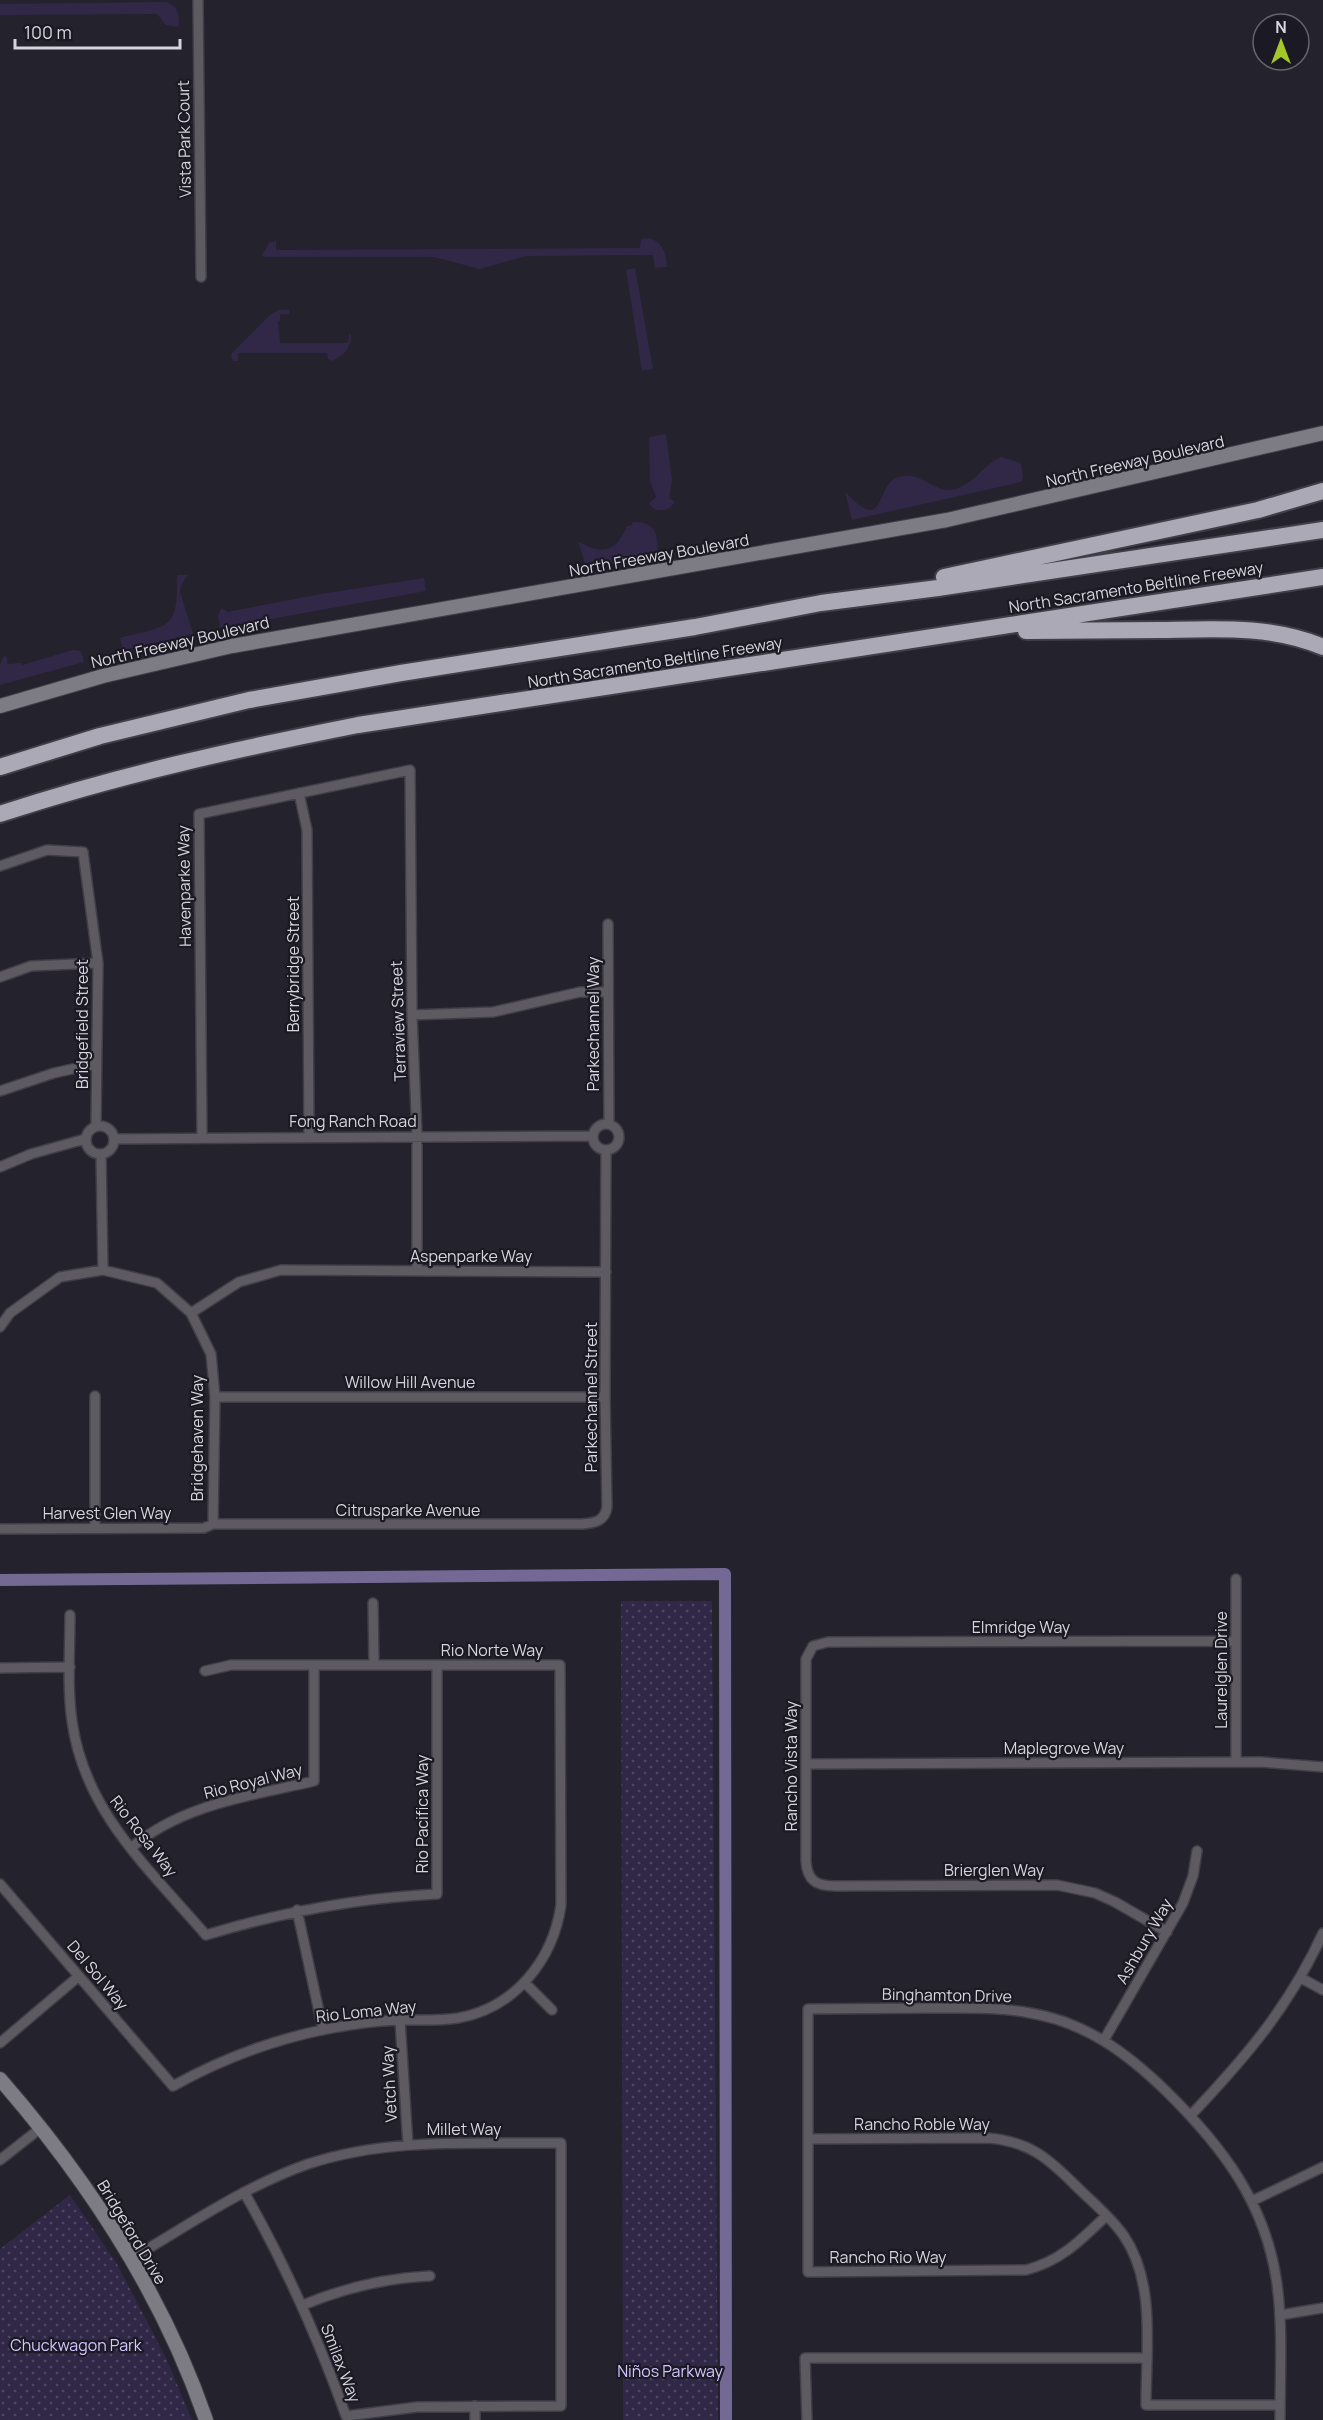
<svg xmlns="http://www.w3.org/2000/svg" width="1323" height="2420" viewBox="0 0 1323 2420" font-family="Manrope,sans-serif">
<style>
.grass{fill:#312848}
.park{fill:url(#park-dots)}
.lines{fill:none;stroke-linecap:round;stroke-linejoin:round}
.canal{stroke:#746995;stroke-width:12}
.street-casing{stroke:#403f48;stroke-width:12}
.secondary-casing{stroke:#403f48;stroke-width:16}
.highway-casing{stroke:#403f48;stroke-width:20}
.street{stroke:#5d5b61;stroke-width:9}
.secondary{stroke:#7d7b83;stroke-width:14}
.highway{stroke:#aca9b6;stroke-width:16}
.labels{text-anchor:middle;dominant-baseline:central;stroke-width:4.5;stroke-linejoin:round;paint-order:stroke}
.street-label{font-size:16px;fill:#d6d5dc;stroke:#1b1923}
.park-label{font-size:16px;fill:#d3c5fe;stroke:#1b1923}
</style>
<defs>
<pattern id="park-dots" width="8" height="8" patternUnits="userSpaceOnUse" patternTransform="scale(1.5)"><rect width="8" height="8" fill="#312848"/><path d="M2 2h.1M6 6h.1" fill="none" stroke="#4e4662" stroke-width="1.8" stroke-linecap="round"/></pattern>
</defs>
<rect width="100%" height="100%" fill="#24222c"/>
<path class="grass" d="M166,2c13,5 13,13 13,25l-13,-2 -9,-11 -157,1v-11z
M649,238c14,4 17,15 18,29l-12,1 -2,-13 -127,1 -46,13 -46,-12h-169l-3,-2 7,-12 7,-2v9l364,-2 1,-9z
M635,268l18,101 -11,2 -16,-101z
M279,310h10v4h-9v7h-2l2,22h68l1,-8 2,-1c0,15 -7,22 -20,27l-3,-2 -1,-6h-89v8h-5l-2,-5 1,-3 39,-39z
M666,434l6,46 -3,18 6,4c-6,8 -12,10 -21,7l-5,-6 7,-6 -6,-16 -1,-44z
M1001,457l20,6 2,15 -2,4 -169,38 -7,-28c45,47 27,-13 58,-16 16,-2 25,9 39,13 25,7 39,-24 59,-32z
M633,522c25,0 24,12 25,34l-72,11 -8,-26c23,14 38,12 49,-15l5,-1z
M177,575h11l-7,10 -1,7 13,42 -70,16 -3,-12c50,-13 58,-7 57,-63z
M424,578l2,13 -206,37 -2,-13 4,-7 5,4 94,-18z
M73,650l8,1 3,11 -84,23v-21l4,-8 3,1v7l14,-1 1,2z"/>
<path class="park" d="M621,1601h91l6,819h-95z
M70,2195l47,69 49,94 26,62h-192v-171z"/>
<g class="lines">
<path class="canal" d="M0,1580l725,-6 1,846"/>
<defs>
<path id="street" d="M198,0l3,277
M299,793l8,37 2,306
M0,866l47,-16 36,2 15,111 -2,163
M608,924l1,200
M0,977l31,-11 67,-3
M412,1015l81,-3 87,-20h28
M0,1091l54,-18 41,-9
M593 1137a13 13 0 1 1 26 0a13 13 0 1 1-26 0Z
M86 1140a14 14 0 1 1 28 0a14 14 0 1 1-28 0Z
M202,1137l-3,-323 211,-44 2,245 5,120v136
M114,1139l479,-3
M101,1154l2,116
M0,1167l31,-13 54,-15
M191,1313l48,-31 42,-12 325,2
M0,1327l10,-14 50,-36 43,-7 54,13 34,30 20,41 4,43 -2,127
M215,1397h390
M95,1527v-131
M0,1529l204,-1 9,-4h369c13,-1 23,-3 25,-17l-2,-110 1,-246
M1236,1579v183
M373,1603l1,62
M70,1615c0,35 -3,71 2,106 12,90 77,148 134,214 76,-23 152,-37 231,-41v-229
M0,1668l70,-1
M806,1764l455,-2 62,5
M131,1848c51,-44 120,-52 183,-67v-116
M0,1884l173,202c47,-26 96,-45 149,-56 25,-5 51,-9 77,-10 19,0 39,1 59,-2 57,-10 95,-58 103,-113l-1,-240h-329l-26,6
M297,1910l26,120
M1167,1932l-52,-30 -20,-9 -38,-8 -222,1c-18,0 -28,-5 -29,-25v-202l7,-13 15,-4 408,-1
M1301,1978l22,12
M525,1983l27,27
M400,2020l8,125
M1104,2040l79,-137 10,-27 4,-25
M0,2043l79,-67
M1191,2115c55,-58 98,-108 132,-182
M808,2139l179,-1c42,3 61,20 89,48 16,16 35,31 48,50 32,47 22,114 22,169h134
M0,2160l42,-33
M1252,2201l71,-34
M1106,2216c-25,24 -45,45 -80,54l-218,2v-263c42,0 85,-1 127,-1 32,0 64,-1 95,5 55,9 97,40 136,78 56,55 100,112 111,193 6,44 3,91 3,136
M132,2258c57,-33 113,-72 176,-94 81,-27 169,-20 253,-21v263l-144,1 -71,9c-28,-78 -61,-152 -102,-224
M303,2305c41,-17 82,-27 127,-29
M1280,2315l43,-7
M475,2406v14
M807,2420l-2,-62h341"/>
<path id="secondary" d="M0,706l103,-30 129,-30 715,-126 376,-87
M0,2079c88,101 162,213 206,341"/>
<path id="highway" d="M944,577l314,-67 65,-19
M1026,631c45,0 89,-1 134,-1 55,-1 112,-5 163,17
M0,767l100,-31 149,-36 152,-27 294,-46 126,-24 117,-15 385,-58
M0,814c118,-39 237,-65 358,-89l965,-148"/>
</defs>
<use href="#street" class="street-casing"/>
<use href="#secondary" class="secondary-casing"/>
<use href="#highway" class="highway-casing"/>
<use href="#street" class="street"/>
<use href="#secondary" class="secondary"/>
<use href="#highway" class="highway"/>
</g>
<g class="labels">
<g class="street-label">
<text transform="translate(184 139) rotate(-91)">Vista Park Court</text>
<text transform="translate(1135 461) rotate(-13)">North Freeway Boulevard</text>
<text transform="translate(659 555) rotate(-10)">North Freeway Boulevard</text>
<text transform="translate(1136 587) rotate(-9)">North Sacramento Beltline Freeway</text>
<text transform="translate(180 642) rotate(-13)">North Freeway Boulevard</text>
<text transform="translate(655 662) rotate(-9)">North Sacramento Beltline Freeway</text>
<text transform="translate(184 886) rotate(-91)">Havenparke Way</text>
<text transform="translate(293 964) rotate(-90)">Berrybridge Street</text>
<text transform="translate(398 1021) rotate(-92)">Terraview Street</text>
<text transform="translate(82 1024) rotate(-90)">Bridgefield Street</text>
<text transform="translate(593 1024) rotate(-90)">Parkechannel Way</text>
<text x="353" y="1121">Fong Ranch Road</text>
<text x="471" y="1256">Aspenparke Way</text>
<text x="410" y="1382">Willow Hill Avenue</text>
<text transform="translate(591 1397) rotate(-90)">Parkechannel Street</text>
<text transform="translate(197 1438) rotate(-90)">Bridgehaven Way</text>
<text x="408" y="1510">Citrusparke Avenue</text>
<text x="107" y="1513">Harvest Glen Way</text>
<text x="1021" y="1627">Elmridge Way</text>
<text x="492" y="1650">Rio Norte Way</text>
<text transform="translate(1221 1670) rotate(-90)">Laurelglen Drive</text>
<text x="1064" y="1748">Maplegrove Way</text>
<text transform="translate(791 1766) rotate(-90)">Rancho Vista Way</text>
<text transform="translate(253 1781) rotate(-14)">Rio Royal Way</text>
<text transform="translate(422 1814) rotate(-90)">Rio Pacifica Way</text>
<text transform="translate(144 1836) rotate(52)">Rio Rosa Way</text>
<text x="994" y="1870">Brierglen Way</text>
<text transform="translate(1144 1941) rotate(-60)">Ashbury Way</text>
<text transform="translate(98 1975) rotate(50)">Del Sol Way</text>
<text transform="translate(947 1995) rotate(1)">Binghamton Drive</text>
<text transform="translate(366 2011) rotate(-6)">Rio Loma Way</text>
<text transform="translate(389 2084) rotate(-93)">Vetch Way</text>
<text x="922" y="2124">Rancho Roble Way</text>
<text x="464" y="2129">Millet Way</text>
<text transform="translate(132 2232) rotate(59)">Bridgeford Drive</text>
<text x="888" y="2257">Rancho Rio Way</text>
<text transform="translate(341 2363) rotate(69)">Smilax Way</text>
</g>
<g class="park-label">
<text x="76" y="2345">Chuckwagon Park</text>
<text x="670" y="2371">Niños Parkway</text>
</g>
</g>
<g transform="translate(1281 42)"><circle r="28" fill="#1b1923" stroke="#66646d" stroke-width="1.5"/>
<path d="M0-4.5L10 22L0 15L-10 22Z" fill="#a2c929"/>
<text y="-9" font-size="16" font-weight="bold" text-anchor="middle" fill="#d6d5dc">N</text>
</g>
<path d="M15 39v9h165v-9" fill="none" stroke="#d6d5dc" stroke-width="3"/>
<text x="24" y="39" font-size="18" fill="#d6d5dc" stroke="#1b1923" stroke-width="4.5" paint-order="stroke">100 m</text>
</svg>
